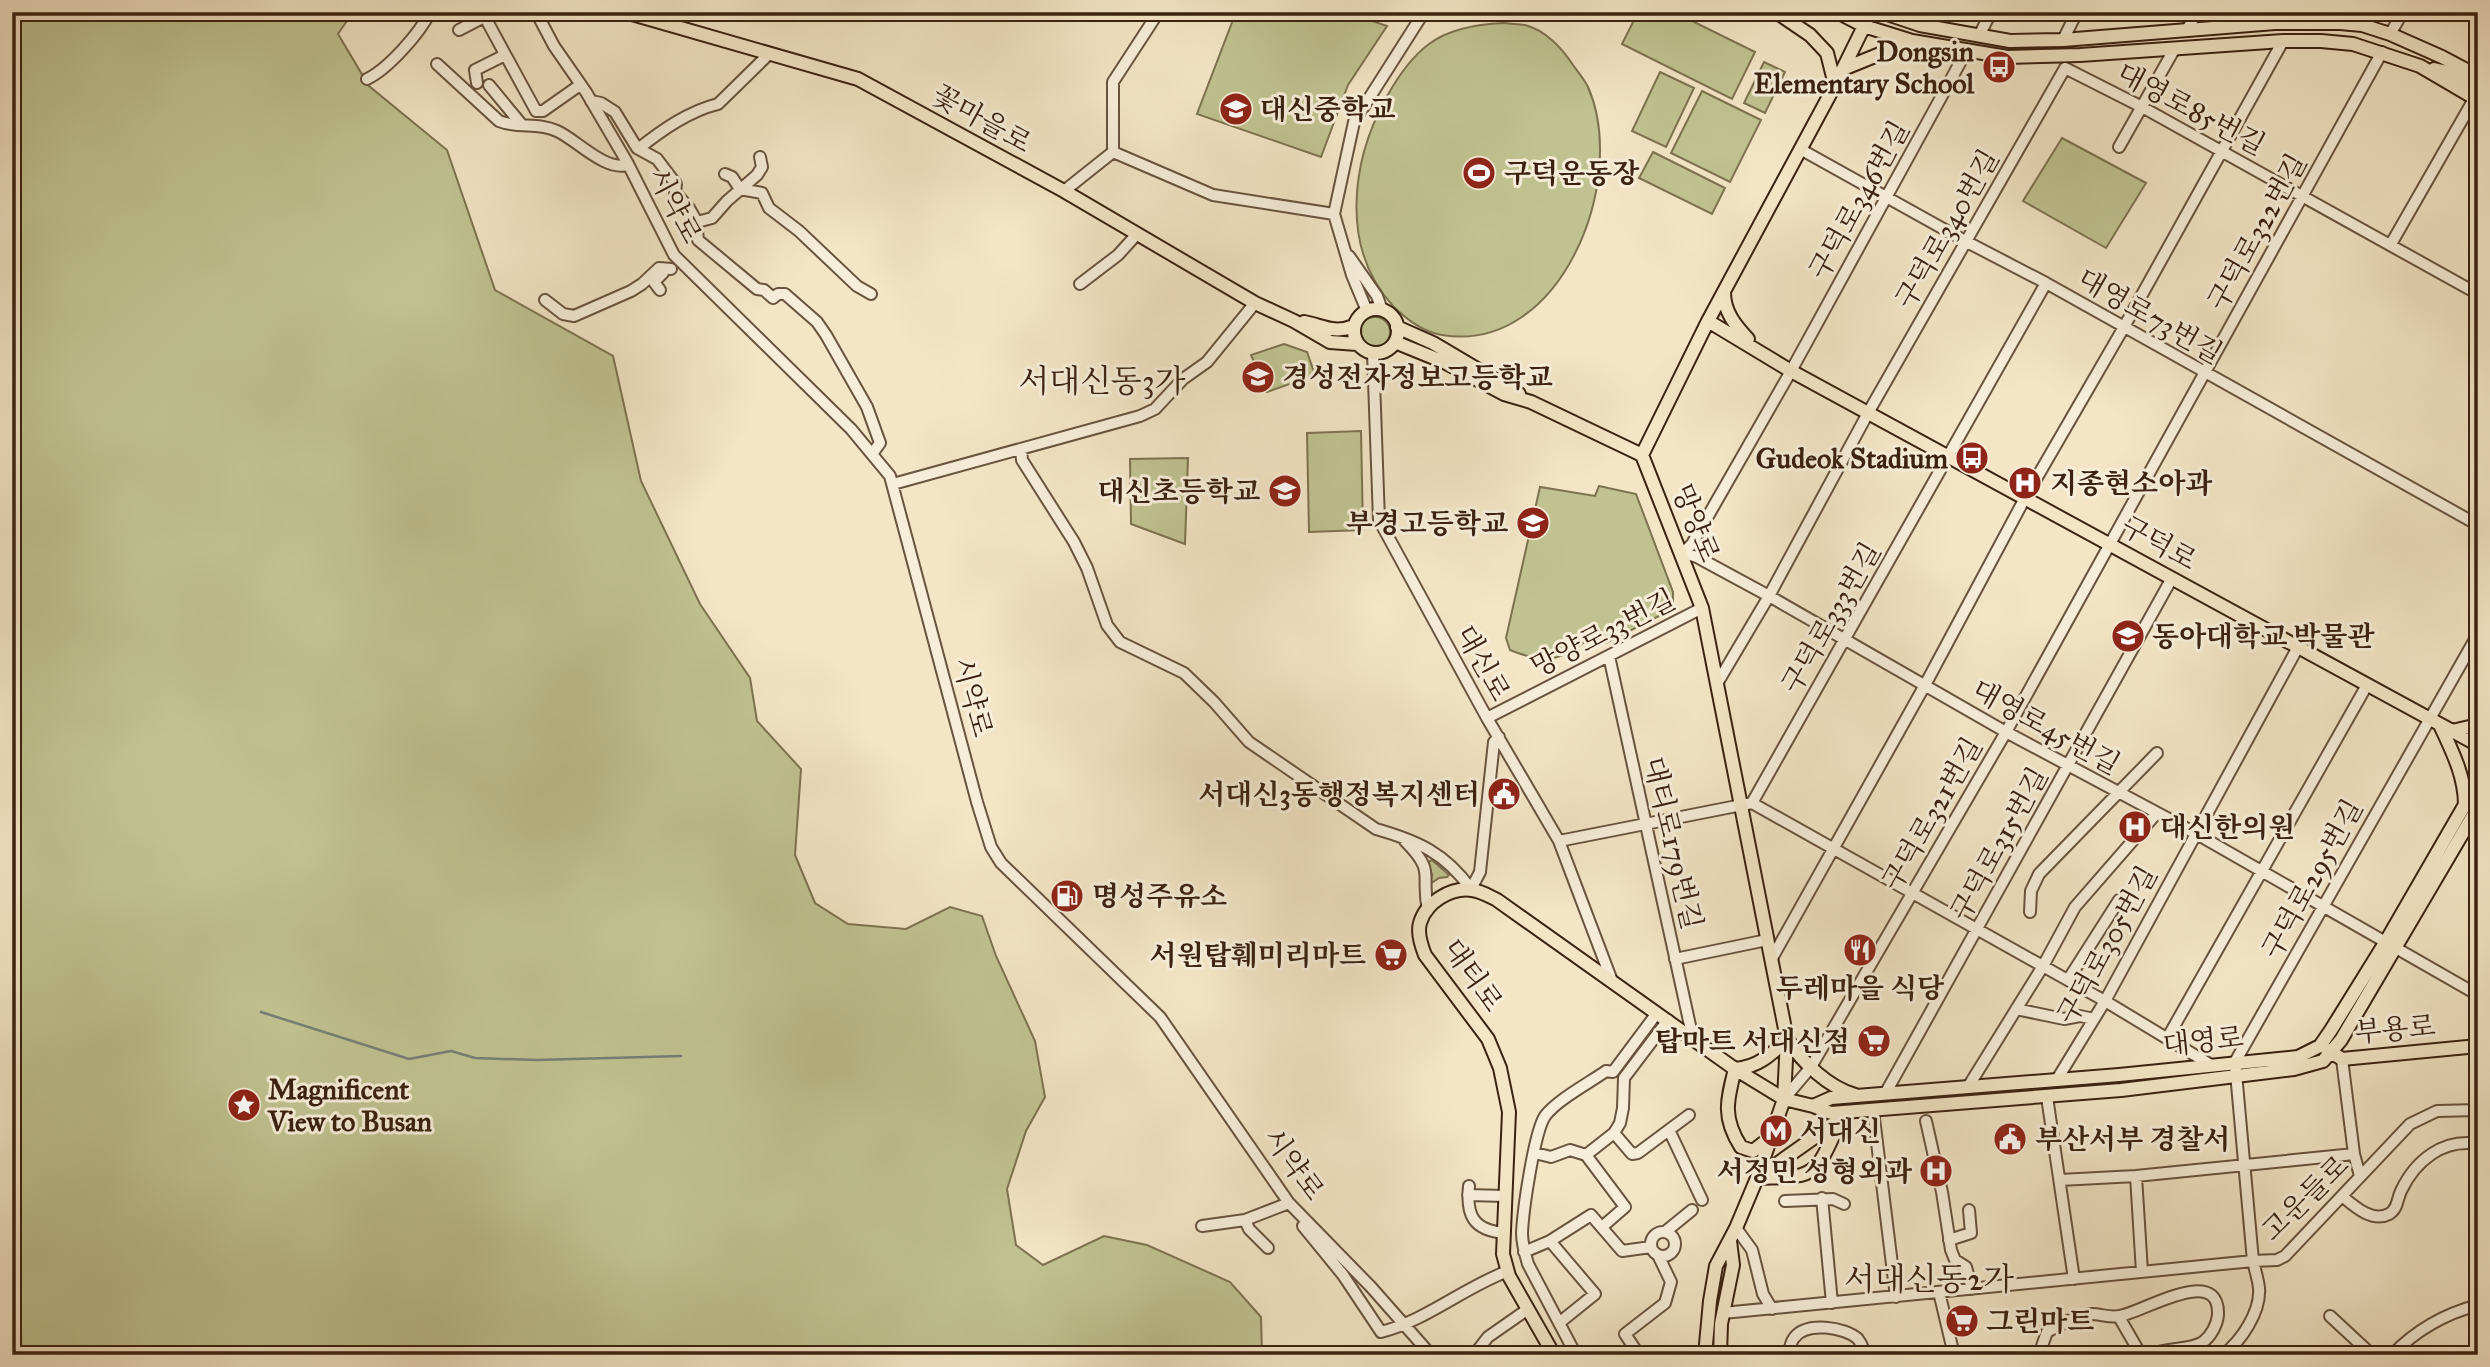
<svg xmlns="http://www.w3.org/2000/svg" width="2490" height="1367" viewBox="0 0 2490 1367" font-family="'IM FELL Great Primer','Noto Serif KR',serif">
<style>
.green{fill:#c0c391;stroke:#7d7250;stroke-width:2}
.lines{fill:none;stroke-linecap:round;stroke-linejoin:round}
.stream{stroke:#767f78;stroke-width:2.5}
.minor-casing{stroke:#68533e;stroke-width:14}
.major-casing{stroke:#3a2210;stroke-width:16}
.minor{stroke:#f7eeda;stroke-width:10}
.major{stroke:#f3e5c6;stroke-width:12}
.labels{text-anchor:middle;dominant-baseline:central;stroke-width:6;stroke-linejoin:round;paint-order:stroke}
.poi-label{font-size:28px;font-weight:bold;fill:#3a2210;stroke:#f7eeda;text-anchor:start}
.street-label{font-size:28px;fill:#3a2210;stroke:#f7eeda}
.quarter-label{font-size:32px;fill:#3a2210;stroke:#f7eeda}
</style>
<rect width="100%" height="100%" fill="#f3e5c6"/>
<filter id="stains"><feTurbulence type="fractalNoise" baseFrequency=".00286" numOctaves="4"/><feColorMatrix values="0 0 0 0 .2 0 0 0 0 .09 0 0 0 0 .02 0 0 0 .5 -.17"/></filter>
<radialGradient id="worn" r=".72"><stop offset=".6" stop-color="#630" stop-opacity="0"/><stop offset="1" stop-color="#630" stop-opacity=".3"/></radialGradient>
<path class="green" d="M12,12h341l-15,22 31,52 78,64 48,140 118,66 28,125 59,123 50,74 7,43 44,48 -6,86 20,48 33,21 58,5 44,-22 32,9 14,40 39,85 10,56 -19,34 -19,58 9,56 27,20 61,-29 43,9 83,37 31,35 1,38h-1250z
M1236,12h110l41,14 -39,59 -27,72 -124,-43z
M1638,12h36l81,40 -23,47 -110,-55z
M1504,23c7,1 14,1 21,2 20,5 37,23 48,40 5,7 11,14 15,22 41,93 -27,268 -146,248 -19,-3 -36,-16 -49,-29 -53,-58 -42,-144 -7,-208 11,-20 24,-40 43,-54 20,-15 50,-20 75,-21z
M1764,62l21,10 -20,41 -21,-10z
M1660,72l34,16 -28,59 -34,-16z
M1702,91l59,29 -31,62 -59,-29z
M2062,138l84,45 -40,65 -83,-47z
M1653,152l72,36 -13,26 -73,-36z
M1360 332a15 15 0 1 1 30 0a15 15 0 1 1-30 0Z
M1284,344l23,8 8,23 -48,17 -16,-37z
M1361,431l2,99 -54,2 -2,-99z
M1188,458l-3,86 -54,-20 -1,-65z
M1599,486l37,8 37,98v17l-67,34 -19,-3c-28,22 -43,24 -77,10l-4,-12 34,-151 55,9z
M1432,860l17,15 -2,2 -8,1 -9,6 2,-9 -4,-13z"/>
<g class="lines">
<path class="stream" d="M261,1012l148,47 42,-8 24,7 62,2 144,-4"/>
<defs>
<path id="minor" d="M493,12l-7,4 1,5 49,90h7l37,-26
M536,12l18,34 32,46 41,70 47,93 177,174 39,47 87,326 14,45 10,16 159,154 129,186 82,84 60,68
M459,30l27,-14 -2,-4
M2187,30l10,-18
M2390,34l13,-22
M1979,36l12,-24
M2063,40l14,-28
M1967,50l-176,321 -99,173 -9,9 14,4 72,39 237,136 189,101 283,162
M437,64l62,57c20,8 38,1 58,10 20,9 47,40 71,34
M2065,68l77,39 336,187
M367,79c21,-10 53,-46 63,-67
M477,83l-2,-13 30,-15
M489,85l33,40
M591,101l10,2 14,9 22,36 20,11 19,25 -1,8 14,16 8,14 15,-4 15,-17 30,-26 5,-8 -2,-10
M2119,147l56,-99
M638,149c24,-19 51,-38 80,-45l51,-50
M1800,149l167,93 79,41 432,242
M1113,152l100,43 121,19
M1113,152v-70l41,-63v-7
M725,174l7,3 8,12 22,4 7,15 30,23 58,55 14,8
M1064,191l49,-39
M696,222l2,18 59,49 7,1 9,8 5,-4h7l32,28 9,13 41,72 13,36 -8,11
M2391,244l83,-145
M1349,256l28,40 5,14
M1080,284l38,-29 19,-21
M660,290l-6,-8 9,-9
M545,300l18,14 11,2 57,-25 11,-7 17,-16 12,1
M1367,311l-15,-36 -18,-61 20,-92 70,-110
M1373,353l6,167 108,198 72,123 53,140
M1021,449l1,11 52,82 13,26 20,57 13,17 64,31 30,29 35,40 127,87c42,12 69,24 95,60l9,-17 14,-130 5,-5
M893,484l247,-68 15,-7 28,-30 24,-17 48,-59
M1609,656l84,383
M1718,682l51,-86 99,-183 197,-345
M1487,718l215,-110
M1752,803l294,-520
M1405,841c32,32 15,33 23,69
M1559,841l193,-38 353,198 106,64
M2030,912l1,-21 8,-17 118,-121
M1675,959l92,-19
M1771,960l154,-275 100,-187 99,-171 159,-286
M2068,980l51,-80
M2016,1009l48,10 16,-3 14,3
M2168,1037l199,-352
M2342,1059l12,95 6,22
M2056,1081l49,-80 193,-354
M1968,1087l75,-121 32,-59 81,-93
M1885,1094l287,-516
M2047,1097l27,182
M1784,1099l27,-32 195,-335 376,-680
M1873,1110l23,187
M1926,1121l16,71 9,58 4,10 11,7 6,22
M1669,1130l33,70
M1614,1133l18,21 6,-1 51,-38
M1535,1153l16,4 19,-7 16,5
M2136,1176l6,96
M2060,1180l76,-4 218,-22
M1469,1186c-3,29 4,44 35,47
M1468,1195l37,1
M2342,1196c12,10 30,27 47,18 9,-5 8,-15 12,-23 14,-30 42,-53 77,-47
M1822,1198l10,105
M1785,1201l48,-2 11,5
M1245,1220l4,9 19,19
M1202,1226l43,-6 44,-17
M1303,1226l40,49 38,57c46,-12 82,-44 127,-61
M1602,1227l23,-20 -39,-52 28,-22 6,-10 3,-15 1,-30 44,-58
M1736,1228l16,22 11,44 9,15
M1665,1232l27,-22
M1651 1244a12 12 0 1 1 24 0a12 12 0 1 1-24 0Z
M1949,1240l22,-7 -2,-23
M1524,1252l26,-11
M1939,1292l15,63
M1723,1313l530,-52 24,-1 8,-4 125,-132 27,-13 41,-1
M2330,1316l42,39
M2119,1317l22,38
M1559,1323l36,-29 -45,-53 41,-26 31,36 29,-4
M1474,1355l14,-18 40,-28
M1576,1355l-48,-91c-3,-10 -6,-20 -6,-31 1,-22 12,-100 23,-117 12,-16 44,-33 61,-45l7,1 44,-59
M1639,1355l-14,-21 40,-31 6,-21 -13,-27
M1789,1355c1,-6 1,-12 5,-17 12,-17 51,-11 64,1 4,5 5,10 8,16
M2044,1355l-2,-9 5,-14c13,-7 30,-17 45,-18 9,0 18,4 27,2 21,-2 101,-54 99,-1 -1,10 -7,21 -15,27 -15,9 -37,5 -52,13
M2223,1355c18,-14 38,-43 36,-67 -1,-9 -4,-18 -6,-27l-18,-199 243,-428
M2392,1355c24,-25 52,-41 86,-50
M2472,1355l6,-4"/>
<path id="major" d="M625,12l233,67 206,112 191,112 39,18 36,21 27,2
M1776,12l34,23 17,18 8,32
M1837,12l27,14 48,15 95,16 73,-2 203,-14h38l32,3 67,22 58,34
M1881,12l39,13 90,16 53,-1 212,-17h65l22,2 28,9 52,23 36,19
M1843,69l69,-28
M2434,69l22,5 22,13
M1724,292c0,20 11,33 24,47
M1354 331a22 22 0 1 1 44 0a22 22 0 1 1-44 0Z
M1708,321l83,50 687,374
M1304,322c20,4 30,12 50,4
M1397,327l36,16 86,51
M1395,342l49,20 60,32 27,8 111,53
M2440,725c12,26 25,51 25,80
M2452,731l26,-6
M2327,1050l15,9 136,-13
M1813,1106l18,-8 288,-23 179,-18 22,-11 11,-16 54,-87 93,-161
M1771,1137l-18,14 -12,-4c-19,-29 -14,-47 -6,-78 23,-2 36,-14 52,-30 16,24 41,48 68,56
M1757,1178c14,-1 30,0 44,-3 21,-5 26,-29 36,-46 3,-6 9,-11 13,-17
M1757,1178l82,-58
M1554,1355l-45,-79 -6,-22 6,-142 -9,-44 -12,-29 -63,-84c-4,-10 -8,-22 -5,-32 6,-21 31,-36 52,-33 9,1 17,6 25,10l238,169 49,30 29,7 18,7 290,-23 173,-21 29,-8 18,-21 137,-233
M1705,1355l5,-54 6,-35 20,-38 21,-50 27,-79 3,-60 -85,-431 -60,-153 66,-134 127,-236 36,-73
M1720,1355l1,-31 12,-59 -3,-24"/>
</defs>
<use href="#minor" class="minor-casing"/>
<use href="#major" class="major-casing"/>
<use href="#minor" class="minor"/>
<use href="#major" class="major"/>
</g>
<defs>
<symbol id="bus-disc" viewBox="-11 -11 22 22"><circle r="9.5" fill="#8f2418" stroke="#f7eeda"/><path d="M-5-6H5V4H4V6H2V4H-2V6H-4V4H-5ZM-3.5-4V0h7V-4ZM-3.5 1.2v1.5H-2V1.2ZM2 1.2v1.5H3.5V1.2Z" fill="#fff"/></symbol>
<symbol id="school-disc" viewBox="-11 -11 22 22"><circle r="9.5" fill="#8f2418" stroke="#f7eeda"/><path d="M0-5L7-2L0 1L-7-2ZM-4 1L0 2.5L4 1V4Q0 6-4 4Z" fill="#fff"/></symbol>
<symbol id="stadium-disc" viewBox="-11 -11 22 22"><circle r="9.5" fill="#8f2418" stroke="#f7eeda"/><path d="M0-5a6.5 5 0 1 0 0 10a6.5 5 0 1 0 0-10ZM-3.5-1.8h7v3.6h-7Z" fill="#fff"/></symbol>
<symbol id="hospital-disc" viewBox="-11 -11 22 22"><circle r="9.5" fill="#8f2418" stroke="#f7eeda"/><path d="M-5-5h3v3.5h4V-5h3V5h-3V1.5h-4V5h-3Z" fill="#fff"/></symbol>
<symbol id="university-disc" viewBox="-11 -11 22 22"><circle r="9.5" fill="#8f2418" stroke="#f7eeda"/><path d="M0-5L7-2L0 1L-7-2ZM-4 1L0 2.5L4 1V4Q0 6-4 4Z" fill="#fff"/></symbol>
<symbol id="civic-disc" viewBox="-11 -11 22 22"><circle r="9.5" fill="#8f2418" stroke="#f7eeda"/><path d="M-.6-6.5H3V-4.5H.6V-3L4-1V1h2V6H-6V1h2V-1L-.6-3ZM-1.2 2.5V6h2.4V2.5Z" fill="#fff"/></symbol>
<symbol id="fuel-disc" viewBox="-11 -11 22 22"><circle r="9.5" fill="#8f2418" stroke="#f7eeda"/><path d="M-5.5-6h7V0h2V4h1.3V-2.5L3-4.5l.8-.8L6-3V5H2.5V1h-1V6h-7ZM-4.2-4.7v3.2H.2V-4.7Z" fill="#fff"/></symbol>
<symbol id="restaurant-disc" viewBox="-11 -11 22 22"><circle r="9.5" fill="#8f2418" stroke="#f7eeda"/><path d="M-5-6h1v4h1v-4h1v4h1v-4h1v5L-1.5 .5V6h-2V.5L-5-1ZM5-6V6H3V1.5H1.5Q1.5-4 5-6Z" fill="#fff"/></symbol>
<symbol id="supermarket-disc" viewBox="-11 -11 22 22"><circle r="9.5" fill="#8f2418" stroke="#f7eeda"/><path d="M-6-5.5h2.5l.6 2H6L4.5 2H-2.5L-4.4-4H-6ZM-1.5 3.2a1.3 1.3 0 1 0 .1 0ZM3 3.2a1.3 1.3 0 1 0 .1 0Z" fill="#fff"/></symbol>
<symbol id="sight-disc" viewBox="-11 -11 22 22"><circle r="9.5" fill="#8f2418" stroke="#f7eeda"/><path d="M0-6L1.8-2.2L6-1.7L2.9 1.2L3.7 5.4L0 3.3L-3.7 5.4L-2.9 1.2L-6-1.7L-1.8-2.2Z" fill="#fff"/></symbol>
<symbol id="metro-disc" viewBox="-11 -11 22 22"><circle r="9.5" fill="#8f2418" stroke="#f7eeda"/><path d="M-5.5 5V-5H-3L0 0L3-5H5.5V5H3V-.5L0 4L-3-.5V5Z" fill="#fff"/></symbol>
</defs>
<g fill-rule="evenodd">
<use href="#bus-disc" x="1980" y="48" width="38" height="38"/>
<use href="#school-disc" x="1217" y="90" width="38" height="38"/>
<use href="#stadium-disc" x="1460" y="154" width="38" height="38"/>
<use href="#school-disc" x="1239" y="358" width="38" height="38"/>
<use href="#bus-disc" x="1953" y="439" width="38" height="38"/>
<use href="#hospital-disc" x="2006" y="464" width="38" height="38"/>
<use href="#school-disc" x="1266" y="472" width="38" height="38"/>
<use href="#school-disc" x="1514" y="504" width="38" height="38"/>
<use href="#university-disc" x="2109" y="617" width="38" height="38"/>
<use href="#civic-disc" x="1485" y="775" width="38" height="38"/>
<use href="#hospital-disc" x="2116" y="808" width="38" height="38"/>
<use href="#fuel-disc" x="1048" y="877" width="38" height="38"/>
<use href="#restaurant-disc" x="1841" y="931" width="38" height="38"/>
<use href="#supermarket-disc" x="1372" y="936" width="38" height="38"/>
<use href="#supermarket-disc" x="1855" y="1022" width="38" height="38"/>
<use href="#sight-disc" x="225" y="1086" width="38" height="38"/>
<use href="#metro-disc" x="1757" y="1112" width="38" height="38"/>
<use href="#civic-disc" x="1991" y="1120" width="38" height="38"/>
<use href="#hospital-disc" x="1917" y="1152" width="38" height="38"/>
<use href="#supermarket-disc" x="1943" y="1302" width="38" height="38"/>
</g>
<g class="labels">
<g class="poi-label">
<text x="1974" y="51" text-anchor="end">Dongsin<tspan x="1974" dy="32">Elementary School</tspan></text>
<text x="1260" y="109">대신중학교</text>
<text x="1504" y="173">구덕운동장</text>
<text x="1282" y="377">경성전자정보고등학교</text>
<text x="1948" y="458" text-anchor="end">Gudeok Stadium</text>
<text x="2050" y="483">지종현소아과</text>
<text x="1260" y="491" text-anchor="end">대신초등학교</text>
<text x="1508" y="523" text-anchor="end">부경고등학교</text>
<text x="2152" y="636">동아대학교 박물관</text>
<text x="1480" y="794" text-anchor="end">서대신3동행정복지센터</text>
<text x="2160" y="827">대신한의원</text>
<text x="1092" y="896">명성주유소</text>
<text x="1366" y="955" text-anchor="end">서원탑훼미리마트</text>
<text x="1860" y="988" text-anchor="middle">두레마을 식당</text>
<text x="1850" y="1041" text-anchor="end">탑마트 서대신점</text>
<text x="268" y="1089">Magnificent<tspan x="268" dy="32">View to Busan</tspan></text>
<text x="1800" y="1131">서대신</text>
<text x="2035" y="1139">부산서부 경찰서</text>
<text x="1912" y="1171" text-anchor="end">서정민 성형외과</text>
<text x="1986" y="1321">그린마트</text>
</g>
<g class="street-label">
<text transform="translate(2191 109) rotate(28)">대영로85번길</text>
<text transform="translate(982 119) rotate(29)">꽃마을로</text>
<text transform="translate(1859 200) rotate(-61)">구덕로346번길</text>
<text transform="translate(675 205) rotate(62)">시약로</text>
<text transform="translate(1947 229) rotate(-60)">구덕로340번길</text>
<text transform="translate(2257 232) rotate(-61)">구덕로322번길</text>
<text transform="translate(2150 316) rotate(30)">대영로73번길</text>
<text transform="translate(1696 523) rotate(68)">망양로</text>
<text transform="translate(2159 543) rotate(29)">구덕로</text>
<text transform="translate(1831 618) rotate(-60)">구덕로333번길</text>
<text transform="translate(1603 633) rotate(-27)">망양로33번길</text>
<text transform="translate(1483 663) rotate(61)">대신로</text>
<text transform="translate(973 697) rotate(75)">시약로</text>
<text transform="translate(2046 727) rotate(29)">대영로45번길</text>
<text transform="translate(1932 814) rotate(-60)">구덕로321번길</text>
<text transform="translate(1673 843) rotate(77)">대티로179번길</text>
<text transform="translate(1999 844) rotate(-61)">구덕로315번길</text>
<text transform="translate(2312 879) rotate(-61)">구덕로295번길</text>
<text transform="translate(2107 945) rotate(-61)">구덕로305번길</text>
<text transform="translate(1473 975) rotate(55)">대티로</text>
<text transform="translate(2395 1029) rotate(-5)">부용로</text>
<text transform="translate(2203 1041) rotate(-6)">대영로</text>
<text transform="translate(1294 1164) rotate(54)">시약로</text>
<text transform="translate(2305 1198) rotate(-44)">고운들로</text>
</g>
<g class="quarter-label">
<text x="1102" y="381">서대신동3가</text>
<text x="1929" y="1279">서대신동2가</text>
</g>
</g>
<rect width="2490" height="1367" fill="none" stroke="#f3e5c6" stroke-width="42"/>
<rect x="14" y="14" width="2462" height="1339" fill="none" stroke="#3a2210" stroke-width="3.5"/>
<rect x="21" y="21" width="2448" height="1325" fill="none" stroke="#3a2210" stroke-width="2"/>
<rect width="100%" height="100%" filter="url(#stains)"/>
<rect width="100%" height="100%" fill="url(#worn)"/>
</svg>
